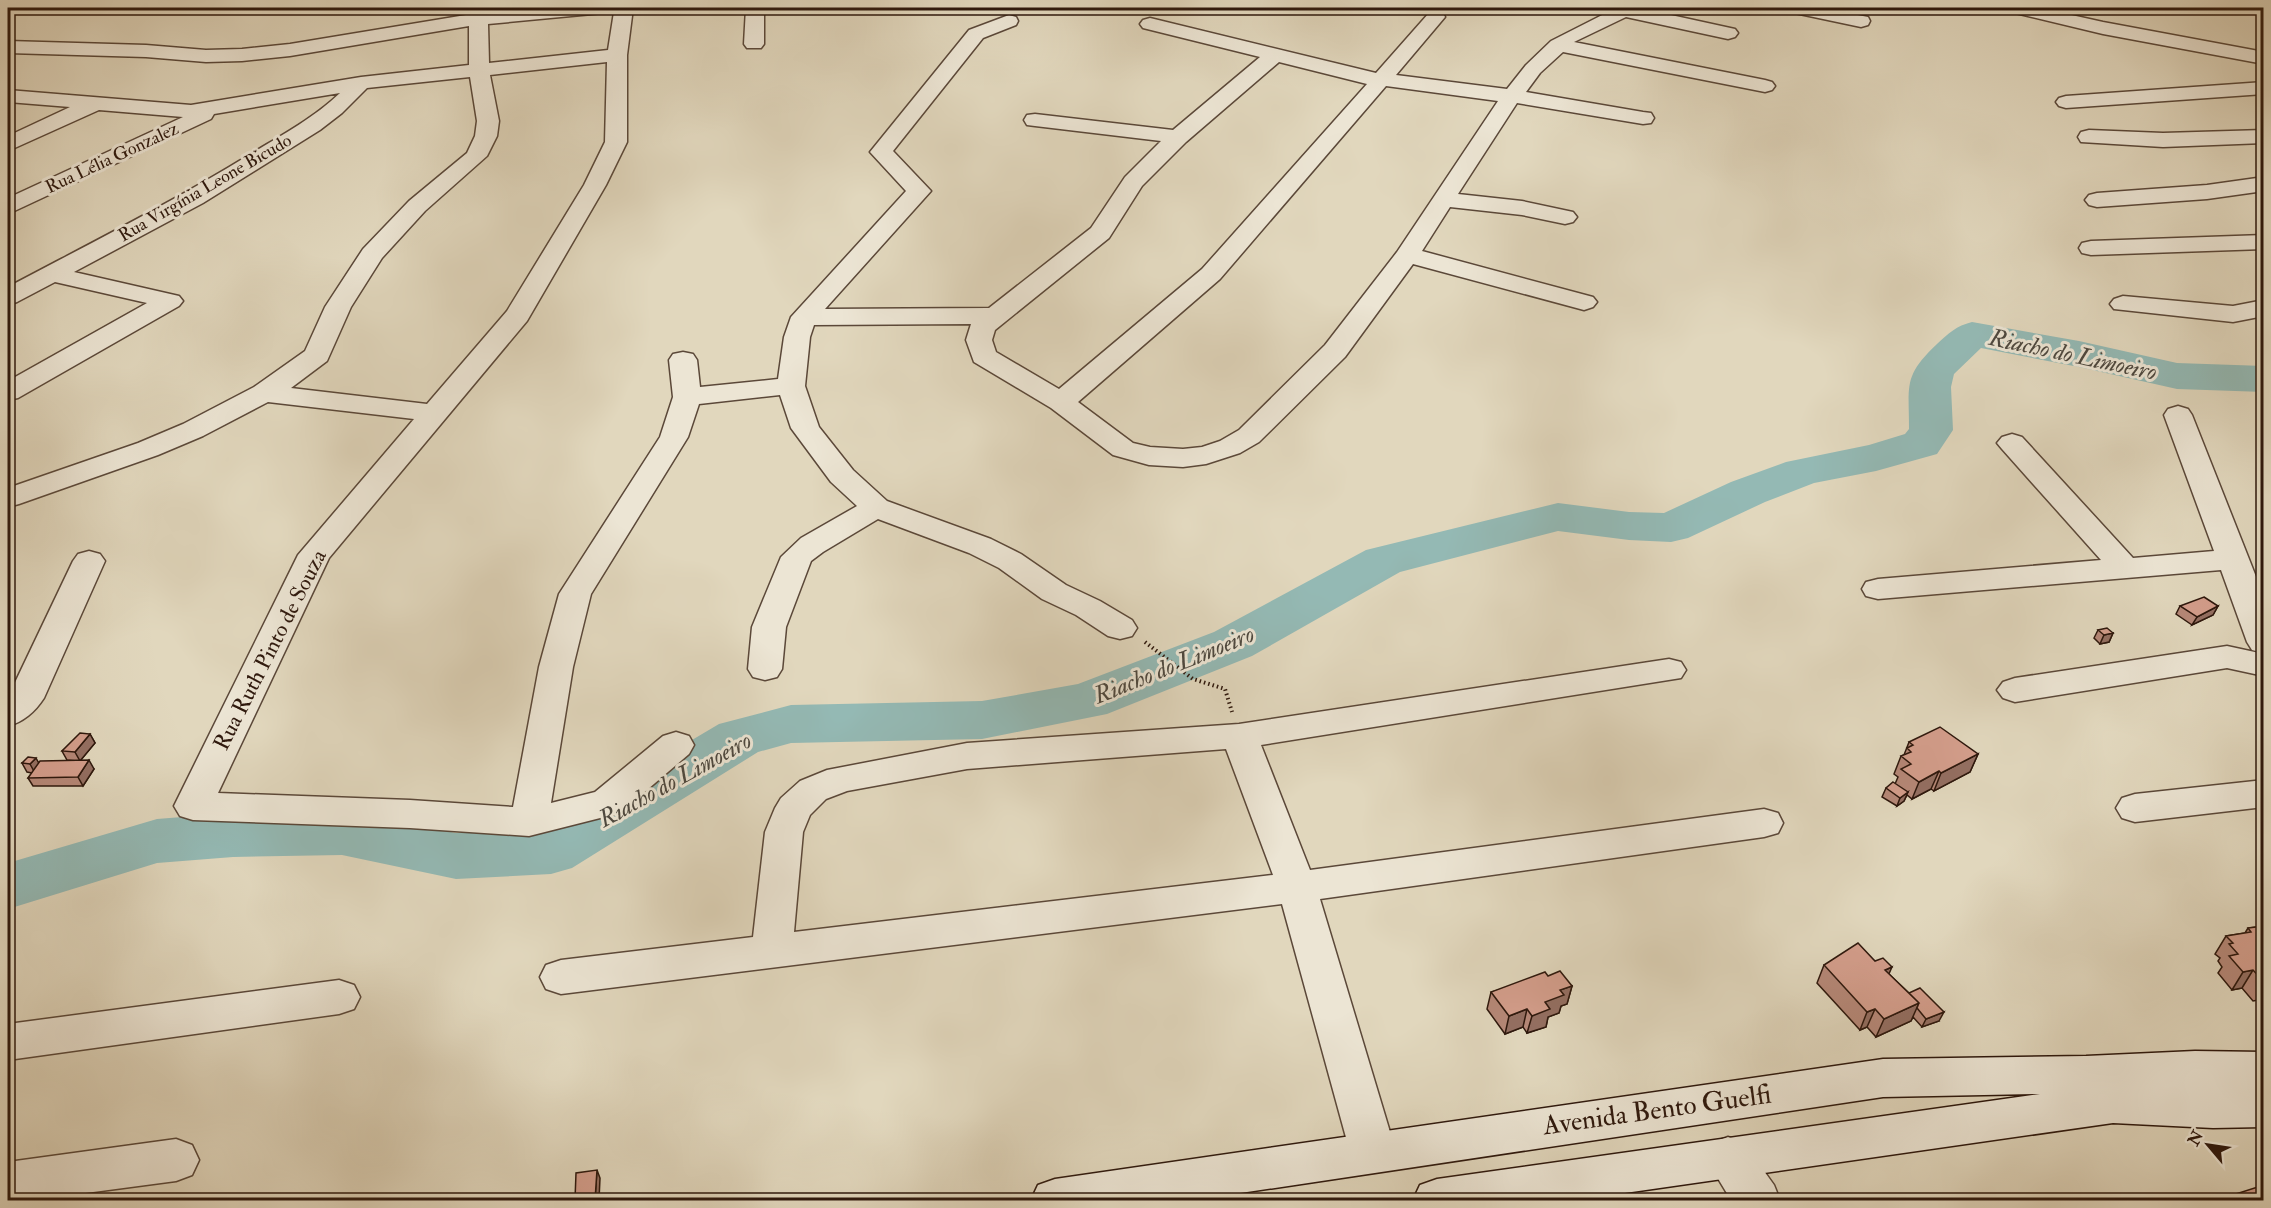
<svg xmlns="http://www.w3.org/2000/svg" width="2271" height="1208" viewBox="0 0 2271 1208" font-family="'IM FELL Double Pica',serif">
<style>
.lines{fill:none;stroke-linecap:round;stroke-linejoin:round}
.river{fill:#94b9b4;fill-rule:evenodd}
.street-casing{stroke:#5b4839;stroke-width:3}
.secondary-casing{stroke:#2e180d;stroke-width:3}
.path{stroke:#2e180d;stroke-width:4;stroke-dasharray:1.5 3;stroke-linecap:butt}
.street{fill:#ece5d4;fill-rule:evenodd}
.secondary{fill:#ece5d4;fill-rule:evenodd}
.wall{fill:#b68878;stroke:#2e180d;stroke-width:1.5}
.shaded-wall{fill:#946f62;stroke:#2e180d;stroke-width:1.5}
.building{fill:#d49e8c;stroke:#2e180d;stroke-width:1.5}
.labels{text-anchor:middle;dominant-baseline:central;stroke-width:6;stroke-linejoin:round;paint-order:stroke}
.far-street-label{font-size:18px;fill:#2e180d;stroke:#ece5d4}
.street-label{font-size:22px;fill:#2e180d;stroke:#ece5d4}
.water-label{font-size:24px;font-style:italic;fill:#4d483f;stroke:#ece5d4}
.near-street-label{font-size:27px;fill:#2e180d;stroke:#ece5d4}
</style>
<rect width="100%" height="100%" fill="#e1d7bd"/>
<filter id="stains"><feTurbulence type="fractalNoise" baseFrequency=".00333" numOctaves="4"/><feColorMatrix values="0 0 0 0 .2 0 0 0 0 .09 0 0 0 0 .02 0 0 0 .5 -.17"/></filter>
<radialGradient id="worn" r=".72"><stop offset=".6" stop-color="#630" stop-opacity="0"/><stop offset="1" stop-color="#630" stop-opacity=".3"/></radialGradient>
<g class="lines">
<path class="river" d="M1972,322l107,19 98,22 87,3v26l-87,-3 -98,-22 -98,-19 -27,26 -3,13 2,43 -16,24 -61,17 -62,12 -49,19 -77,36 -17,4 -42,-2 -71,-9 -158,41 -148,84 -145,58 -125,25 -191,4 -33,9 -186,116 -21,6 -95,5 -114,-24 -109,2 -76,6 -149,46v-46l149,-44 76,-6 109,-2 114,22 84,-3 179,-106 72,-19 191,-4 96,-17 136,-52 152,-82 192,-47 71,9 35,1 67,-31 55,-20 83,-17 36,-11 4,-5c0,-44 -6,-53 28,-85 12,-11 19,-18 35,-22z"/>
<defs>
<path id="street" d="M548,8h85l-6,47v87l-21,43 -79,136 -198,237 -111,235 192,7 103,7 26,-140 20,-73 101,-157 13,-40 -4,-37 4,-6 10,-2 10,2 4,6 3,27 78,-8 6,-42 7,-20 115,-126 -36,-39 99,-122 40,-15 7,2 2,4 -2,4 -33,13 -90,113 38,40 -106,118 164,-1 102,-80 34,-51 36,-36 -126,-15 -8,-1 -3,-5 3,-5 8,-1 138,16 87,-73 -117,-29 -3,-4 3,-4 7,-2 226,55 53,-60h14l2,4 -49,58 111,14 19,-24 25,-24 65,-33h23l96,21 3,4 -3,4 -7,2 -102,-22 -52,25 191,38 7,2 3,4 -3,4 -7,2 -202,-40 -23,21 -14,19 117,20 8,1 3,5 -3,5 -8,1 -126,-21 -59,91 64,7 51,11 4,5 -4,5 -8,2 -43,-9 -72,-8 -28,44 171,46 4,5 -4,5 -9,3 -171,-46 -68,93 -86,85 -19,11 -34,11 -23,3 -34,-2 -36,-10 -62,-47 -77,-46 -8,-22 5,-16 -157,1 -4,12 -5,49 14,41 34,43 34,31 104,38 30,15 45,31 34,16 32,19 5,8 -5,8 -12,3 -12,-3 -32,-21 -34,-16 -43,-31 -30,-15 -91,-34 -55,33 -12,9 -25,66 -4,42 -5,8 -12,3 -12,-3 -5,-8 4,-42 29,-70 20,-19 56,-32 -26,-24 -40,-54 -11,-33 -81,9 -11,33 -97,157 -18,73 -22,136 44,-11 68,-56 13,-4 13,4 5,9 -5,9 -69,59 -91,23 -119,-8 -217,-8 -13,-4 -6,-10 124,-251 116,-136 -146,-17 -65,34 -45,19 -139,49 -11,3v-19l130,-45 45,-19 71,-37 51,-36 20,-44 38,-58 46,-48 58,-48 8,-17 2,-15 -7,-44 -103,11 -25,25 -22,17 -117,73 -129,69 105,24 4,5 -4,5 -161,92 -10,2v-19l139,-78 -92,-21 -38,20 -9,3v-18c81,-43 163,-84 241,-132 31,-19 65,-37 91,-62l-126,21 -3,5 -203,95v-16l175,-81 -84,-7 -91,41v-15l62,-29 -62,-5v-12l183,15 170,-28 108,-12v-39l-179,30 -48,5 -36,1 -60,-5 -138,-4v-12l138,4 60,5 36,-1 48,-5 188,-31zM614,12l-6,38 -119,13 -1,-39zM607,62l-2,80 -21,43 -77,126 -80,93 -136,-16 36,-27 24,-54 31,-49 43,-47 62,-55 10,-20 2,-15 -9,-46zM1279,62l88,22 -165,185 -143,120 -63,-37 -4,-12 3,-10 114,-92 33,-52 44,-44zM1386,86l112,15 -101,151 -72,93 -86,85 -19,11 -18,6 -19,2 -33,-2 -17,-4 -55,-41 142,-123z
M746,8h18v36l-3,4h-14l-3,-4z
M1788,8h34l46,9 2,4 -2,4 -7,2 -71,-15z
M2009,8h31l63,14 161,30v12l-161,-30 -92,-22z
M2264,82v12l-198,14 -7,-2 -3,-4 3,-4 7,-2z
M2089,130l74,3 101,-3v13l-101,4 -82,-5 -3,-5 3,-5z
M2264,177v14l-57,8 -110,8 -8,-2 -4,-5 4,-5 8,-2 110,-8z
M2264,235v14l-173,6 -9,-2 -3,-5 3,-5 9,-2z
M2123,296l110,10 31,-6v16l-31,6 -119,-13 -4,-5 4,-5z
M2178,406l10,3 4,6 72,182v56l-12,-3 -5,-8 -26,-72 -343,29 -12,-3 -4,-7 4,-7 12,-3 223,-19 -99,-111 -5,-6 5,-6 10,-3 10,3 111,121 81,-7 -50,-136 4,-6z
M89,551l11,3 5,7 -61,137c-9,14 -21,24 -36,28v-31l3,-4 62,-130 5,-7z
M2227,646l37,8v22l-37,-8 -212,34 -12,-4 -6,-8 6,-8 12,-4z
M1669,659l12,3 5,8 -5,8 -420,67 49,125 454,-61 14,4 5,10 -5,10 -14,4 -444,62 76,253 -7,14 -16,6 -16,-6 -7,-14 -68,-248 -721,90 -15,-5 -6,-12 6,-12 15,-5 192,-23 12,-105 10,-24 6,-10 19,-17 27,-11 140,-27 272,-19zM1226,749l47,126 -479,57 9,-100 7,-17 16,-16 21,-8 120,-22z
M2264,780v27l-129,15 -13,-4 -6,-10 6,-10 13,-4z
M339,980l15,5 6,12 -6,12 -15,5 -331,46v-36z
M1728,1137l16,6 30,42 6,15h-49l-26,-43 7,-14z
M176,1139l16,6 7,15 -7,15 -16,6 -143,19h-25v-38z"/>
<path id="secondary" d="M2195,1051l69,1v75l-51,1 -100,-5 -537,77h-163l7,-15 17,-6 603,-85 -157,3 -689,103h-163l7,-15 17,-6 828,-120 203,-3z"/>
</defs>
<use href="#street" class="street-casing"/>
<use href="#secondary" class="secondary-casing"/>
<path class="path" d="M1145,642l48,37 32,10 7,23"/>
<use href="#street" class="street"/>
<use href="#secondary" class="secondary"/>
</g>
<path class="wall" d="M2180,606h38l-5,9 -21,10 -16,-11z
M2098,630l15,3 -4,9 -9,2 -6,-6z
M90,734l5,9 -15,18 14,8 -11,17h-50l-5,-8 4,-5 -5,-1 -5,-9 55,-2 -10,-1 -5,-9z
M1909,742l69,12 -8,18 -36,19 -3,-2 -19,10 -5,-4 -3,6 -7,5 -15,-9 4,-9 9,-4 3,-7 -4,-3 7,-18 3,-1z
M2264,926v73l-11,2 -11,-13 -10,2 -14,-17 4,-6 -4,-6 2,-3 -5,-4 11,-18 19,-3 3,-5z
M1875,961l34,32 30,28 -17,6 -9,-10 -2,4 -35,16 -9,-10 -7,3 -43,-47 7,-18z
M1548,976l24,10 -5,18 -6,2 -2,7 -11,4 -2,10 -19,6 -4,-6 -18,7 -18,-25 4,-17z"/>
<path class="shaded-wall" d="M2218,606l-5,9 -21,10 5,-8z
M2113,633l-4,9 -9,2 4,-9z
M90,734l5,9 -15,18 -5,-9z
M1978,754l-8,18 -36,19 7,-18z
M36,758l5,9 -6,6 -5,-9z
M89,760l5,9 -11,17 -5,-9z
M1939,771l-8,18 -19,10 7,-17z
M1908,792l-4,9 -7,5 3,-8z
M1892,967l-8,18 1,-15z
M2253,970l-11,18 -10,2 11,-18z
M1572,986l-5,18 -6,2 -2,7 -11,4 -2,10 -19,6 5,-17 13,-14 15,-12z
M1919,1003l-8,18 -35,16 8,-18z
M1527,1009l-4,18 -18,7 4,-18z
M1875,1009l-8,18 -7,3 7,-18z
M1944,1012l-5,9 -17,6 4,-8z
M597,1170l3,8 -1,22h-4z"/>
<path class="building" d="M2204,597l14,9 -21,11 -17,-11z
M2107,628l6,5 -9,2 -6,-5z
M1940,727l38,27 -37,19 -2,-2 -20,11 -18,-13 10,-5 -10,-8 10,-4 -4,-4 6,-3 -4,-3z
M80,733l10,1 -15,18 -13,-1z
M28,757l8,1 -6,6 -8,-1z
M89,760l-11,17 -50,1 12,-17z
M1893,782l15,10 -8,6 -14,-10z
M2264,926v56l-11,-12 -10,2 -14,-16 9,-2 -9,-10 4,-1 -7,-7 25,-4 -3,-4z
M1858,943l17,18 8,-3 9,9 -7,3 34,33 -35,16 -9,-10 -8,3 -43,-47z
M1560,971l12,15 -12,4 4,5 -19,7 5,7 -18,7 -5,-7 -18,7 -18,-24 54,-20 3,4z
M1920,988l24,24 -18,7 -9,-11 2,-5 -10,-10z
M597,1170l-2,30h-20l1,-27z
M2264,1185v15h-47z"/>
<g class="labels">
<g class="far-street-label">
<text transform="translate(112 158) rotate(-25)">Rua Lélia Gonzalez</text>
<text transform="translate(205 188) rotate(-30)">Rua Virgínia Leone Bicudo</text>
</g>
<g class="street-label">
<text transform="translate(270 650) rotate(-63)">Rua Ruth Pinto de Souza</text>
</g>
<g class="water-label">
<text transform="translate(2073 355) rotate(12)">Riacho do Limoeiro</text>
<text transform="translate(1174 665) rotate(-22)">Riacho do Limoeiro</text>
<text transform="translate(675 780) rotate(-29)">Riacho do Limoeiro</text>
</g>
<g class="near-street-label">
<text transform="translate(1657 1110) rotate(-8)">Avenida Bento Guelfi</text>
</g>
</g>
<rect width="2271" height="1208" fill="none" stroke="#e1d7bd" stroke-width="30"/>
<rect x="9" y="9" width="2253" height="1190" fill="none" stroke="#2e180d" stroke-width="3"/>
<rect x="15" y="15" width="2241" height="1178" fill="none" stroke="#2e180d" stroke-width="1.5"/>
<g transform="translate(2208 1145) rotate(299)" stroke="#ece5d4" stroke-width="4.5" paint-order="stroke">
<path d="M0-4.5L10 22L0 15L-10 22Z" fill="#2e180d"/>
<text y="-9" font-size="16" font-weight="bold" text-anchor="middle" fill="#2e180d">N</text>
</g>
<rect width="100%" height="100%" filter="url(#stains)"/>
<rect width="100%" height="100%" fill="url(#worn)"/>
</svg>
